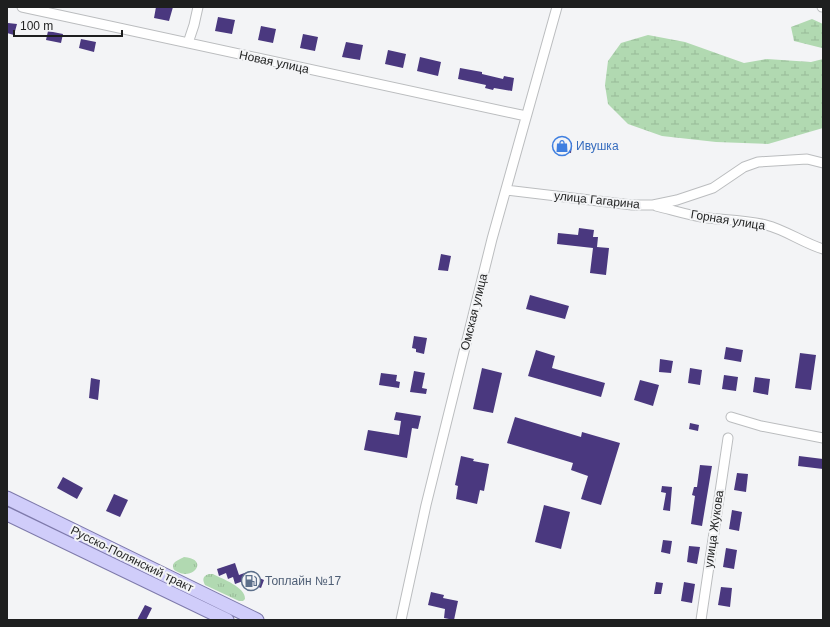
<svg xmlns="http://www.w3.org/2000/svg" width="830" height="627" viewBox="0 0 830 627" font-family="Helvetica,sans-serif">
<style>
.grass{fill:url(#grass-tufts)}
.wetland{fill:url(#wetland-marsh)}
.building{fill:#4a387f}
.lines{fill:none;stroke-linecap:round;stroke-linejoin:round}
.minor-casing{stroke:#bbbdbf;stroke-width:11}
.primary-casing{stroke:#7e7aab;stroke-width:15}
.minor{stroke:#fff;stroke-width:9}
.primary{stroke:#d0cdfa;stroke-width:13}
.labels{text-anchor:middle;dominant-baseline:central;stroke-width:4;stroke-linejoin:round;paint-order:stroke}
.street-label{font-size:12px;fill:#1e1f1f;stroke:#f3f4f6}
.shop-label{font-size:12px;fill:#366cbe;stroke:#f3f4f6;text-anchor:start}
.service-label{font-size:12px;fill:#4e5e75;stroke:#f3f4f6;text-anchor:start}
</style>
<defs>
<pattern id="grass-tufts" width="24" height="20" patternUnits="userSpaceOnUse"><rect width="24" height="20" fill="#b1d9b1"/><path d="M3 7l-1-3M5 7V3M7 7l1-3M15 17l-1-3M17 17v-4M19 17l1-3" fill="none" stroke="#98ba98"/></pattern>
<pattern id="wetland-marsh" width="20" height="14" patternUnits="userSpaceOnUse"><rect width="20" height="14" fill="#b1d9b1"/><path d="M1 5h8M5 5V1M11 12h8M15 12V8" fill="none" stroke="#98ba98"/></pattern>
</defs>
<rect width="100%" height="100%" fill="#f3f4f6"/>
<path class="grass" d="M184,557c26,2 9,25 -8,14 -2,-1 -3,-2 -3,-5 0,-5 8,-7 11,-9z
M209,574h4c9,5 33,13 32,25l-2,2h-4l-34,-16c-3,-6 -2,-9 4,-11z"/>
<path class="wetland" d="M812,19l11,5v26l-1,-2 -28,-7 -3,-14z
M648,35l37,7 59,21 23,-4 44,3 12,-3v69l-55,16 -52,-2 -54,-6 -34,-12 -20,-20 -3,-19 3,-24 13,-18z"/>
<path class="building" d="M156,7h17l-4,14 -15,-3z
M218,17l17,3 -3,14 -17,-3z
M8,23l9,1 -3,11 -7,-2z
M261,26l15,3 -3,14 -15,-3z
M48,31l15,3 -2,9 -15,-3z
M303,34l15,3 -3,14 -15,-3z
M81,39l15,3 -2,10 -15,-4z
M346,42l17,3 -3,15 -18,-3z
M388,50l18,4 -3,14 -18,-4z
M420,57l21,5 -3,14 -21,-5z
M460,68l22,4v2l21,5 1,-3 10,2 -2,13 -18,-3 -1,2 -8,-2 1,-3 -28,-6z
M560,140l12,3 -1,10 -12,-3z
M579,228l15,2 -1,7h5l-1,10 12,1 -3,27 -16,-2 3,-25 -36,-4 1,-11 20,2z
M441,254l10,2 -3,15 -10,-1z
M530,295l39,11 -4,13 -39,-10z
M414,336l13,2 -3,16 -8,-2v-3l-4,-1z
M726,347l17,3 -2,12 -17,-3z
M536,350l19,6 -3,12 53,15 -4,14 -73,-21z
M800,353l16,2 -5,35 -16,-2z
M660,359l13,2 -2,12 -12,-1z
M482,368l20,5 -9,40 -20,-4z
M690,368l12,2 -2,15 -12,-2z
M414,371l11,2 -3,15 5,1 -1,5 -16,-2z
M381,373l16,2 -1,6 4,1 -1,6 -20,-3z
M724,375l14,2 -2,14 -14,-2z
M755,377l15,2 -2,16 -15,-3z
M91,378l9,2 -2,20 -9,-2z
M640,380l19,5 -6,21 -19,-6z
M396,412l25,4 -3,13 -6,-1 -5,30 -43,-8 4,-20 31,5 2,-14 -7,-1z
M515,417l66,20 1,-5 38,11 -19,62 -20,-6 7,-23 -17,-6 2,-7 -66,-20z
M690,423l9,2 -1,6 -9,-2z
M461,456l13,3 -1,2 16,3 -5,27 -4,-1 -3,14 -21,-5 2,-13 -3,-1z
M799,456l24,3v10l-25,-3z
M700,465l12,1 -10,60 -11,-2 4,-28 -3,-1 2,-8h3z
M737,473l11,1 -2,18 -12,-2z
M63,477l20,11 -6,11 -20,-11z
M662,486l10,1 -2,24 -7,-1 3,-17 -5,-1z
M114,494l14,6 -8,17 -14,-6z
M544,505l26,7 -9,37 -26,-7z
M732,510l10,2 -3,19 -10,-2z
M663,540l9,1 -2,13 -9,-2z
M689,546l11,1 -3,17 -10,-2z
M726,548l11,2 -3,19 -11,-2z
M235,563l4,12 11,-4 2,4 12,5 -3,8 -8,-3 1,-1 -8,-4 -11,4 -2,-7 -5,2 -2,-6 -7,3 -2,-7z
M656,582l7,1 -2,11h-7z
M684,582l11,2 -3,19 -11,-2z
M721,587l11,1 -2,19 -12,-2z
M431,592l13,3 -1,3 15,3 -4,19 -10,-2 1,-9 -17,-4z
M145,605l7,3 -6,12h-9z"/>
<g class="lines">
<defs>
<path id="minor" d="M22,7l504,109
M822,7h1
M188,43l6,-18 4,-18
M506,190l126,15h21l24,-5 36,-12 31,-21 14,-5 49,-3 16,4
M656,206c17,4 34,10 52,12 19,2 39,2 58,7 20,5 37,18 57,24
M731,417l30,9 62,12
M401,620l25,-115 66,-266 65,-232
M701,620l27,-182"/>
<path id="primary" d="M7,498l250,122
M7,514l220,106"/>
</defs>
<use href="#minor" class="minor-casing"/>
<use href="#primary" class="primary-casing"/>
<use href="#minor" class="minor"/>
<use href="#primary" class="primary"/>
</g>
<defs>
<symbol id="shop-ring" viewBox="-11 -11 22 22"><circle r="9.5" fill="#f3f4f6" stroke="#3f7fe0" stroke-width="1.5"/><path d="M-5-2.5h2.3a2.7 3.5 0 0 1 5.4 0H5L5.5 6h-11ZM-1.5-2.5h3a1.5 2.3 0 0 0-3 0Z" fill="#3f7fe0"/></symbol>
<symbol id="fuel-ring" viewBox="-11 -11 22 22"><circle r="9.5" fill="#f3f4f6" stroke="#5c6f8a" stroke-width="1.5"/><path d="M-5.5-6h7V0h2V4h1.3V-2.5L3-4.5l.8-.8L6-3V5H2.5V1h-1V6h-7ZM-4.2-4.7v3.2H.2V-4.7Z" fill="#5c6f8a"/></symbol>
</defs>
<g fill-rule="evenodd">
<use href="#shop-ring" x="551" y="135" width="22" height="22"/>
<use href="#fuel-ring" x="240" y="570" width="22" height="22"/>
</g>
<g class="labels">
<g class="street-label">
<text transform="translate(274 62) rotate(12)">Новая улица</text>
<text transform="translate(597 200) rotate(6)">улица Гагарина</text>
<text transform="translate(728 220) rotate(9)">Горная улица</text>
<text transform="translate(474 312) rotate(-76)">Омская улица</text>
<text transform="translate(714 529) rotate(-82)">улица Жукова</text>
<text transform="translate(132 559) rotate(26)">Русско-Полянский тракт</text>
</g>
<g class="shop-label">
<text x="576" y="146">Ивушка</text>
</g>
<g class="service-label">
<text x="265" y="581">Топлайн №17</text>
</g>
</g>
<rect width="830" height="627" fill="none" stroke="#1e1f1f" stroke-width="16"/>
<path d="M14 30v6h108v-6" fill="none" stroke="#1e1f1f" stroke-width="2"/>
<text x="20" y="30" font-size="12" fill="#1e1f1f" stroke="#f3f4f6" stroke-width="3" paint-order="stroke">100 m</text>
</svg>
